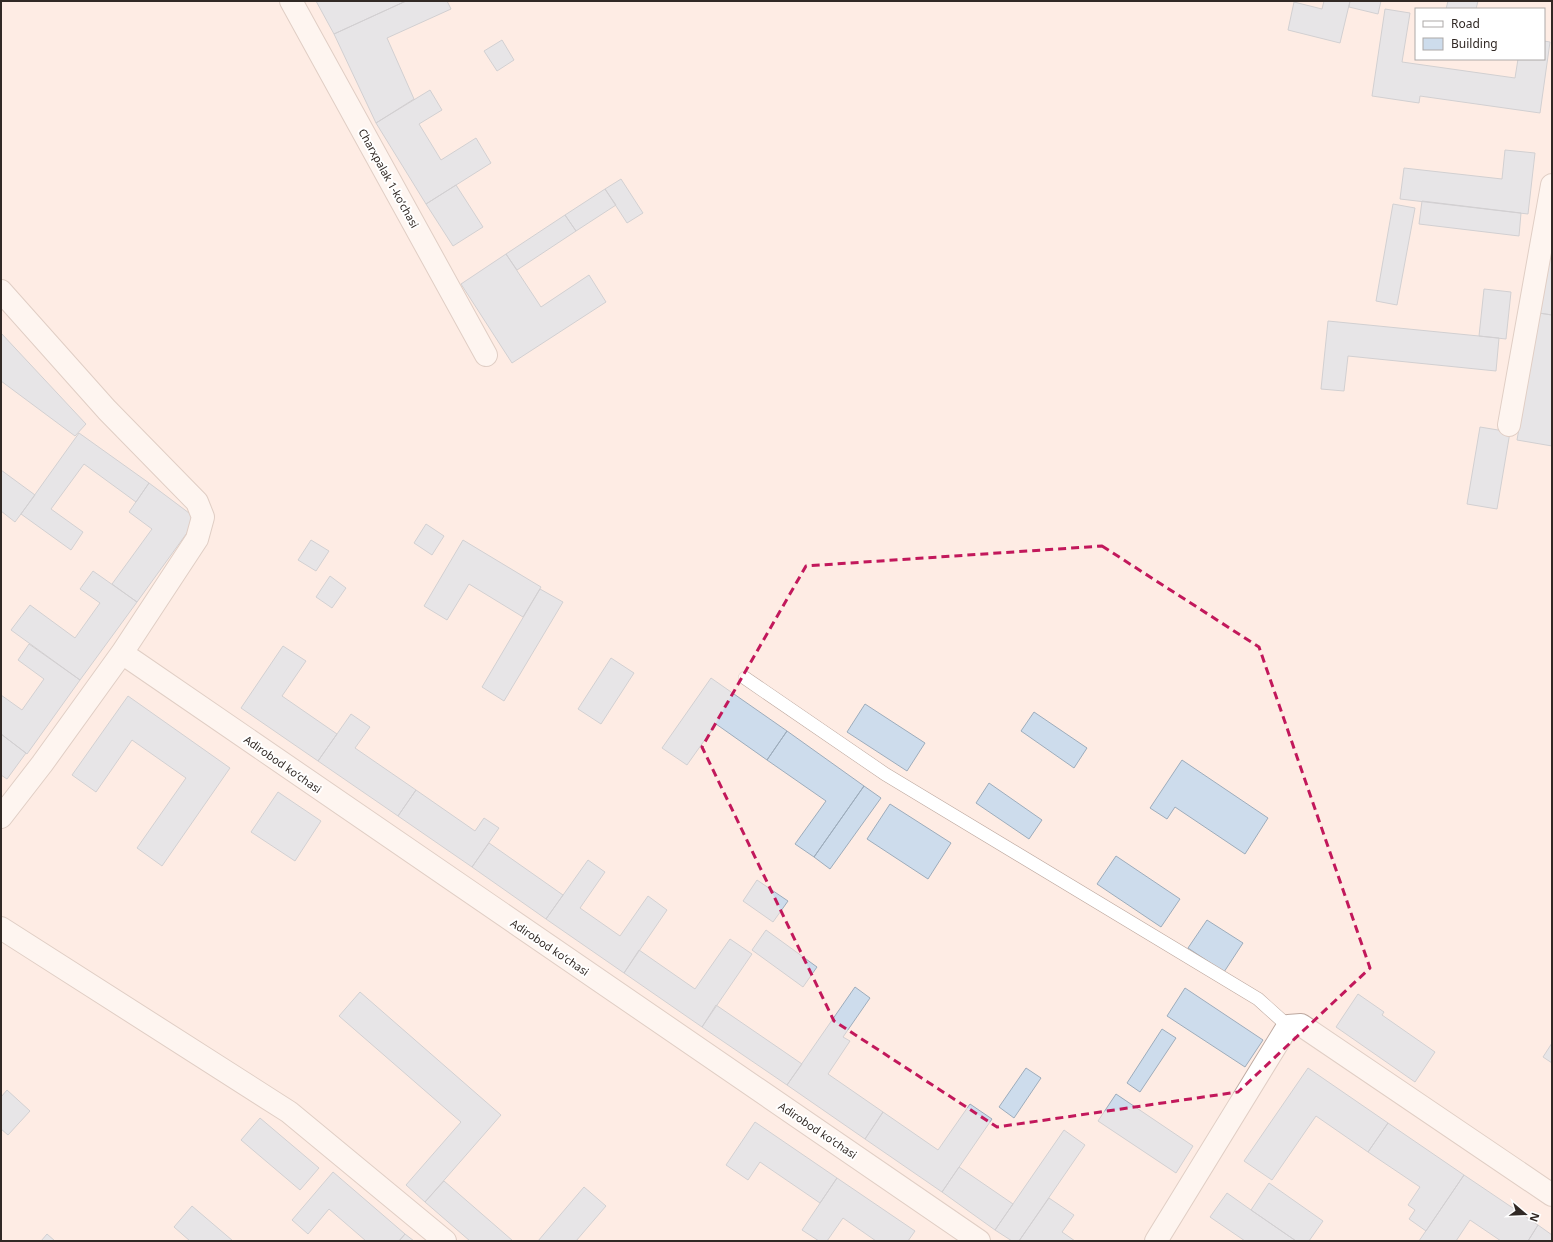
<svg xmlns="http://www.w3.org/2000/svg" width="1553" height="1242" viewBox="0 0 1553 1242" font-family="'Noto Sans',sans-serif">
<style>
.building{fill:#cddcec;stroke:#9dacbb}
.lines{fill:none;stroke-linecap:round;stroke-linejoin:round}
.lane-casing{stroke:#bda89f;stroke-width:14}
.street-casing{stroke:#bda89f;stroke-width:24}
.lane{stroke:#fff;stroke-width:13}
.street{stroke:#fff;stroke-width:22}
.marked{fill:none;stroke:#c2185b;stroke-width:3;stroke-dasharray:8 5;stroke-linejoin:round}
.labels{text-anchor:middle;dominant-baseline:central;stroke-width:4;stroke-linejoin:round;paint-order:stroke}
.street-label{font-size:11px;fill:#312925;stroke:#fff}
</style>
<rect width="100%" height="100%" fill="#feece4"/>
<path class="building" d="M316,1h90l-72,33z
M406,1h41l4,8 -64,29 27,61 -38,24 -42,-89z
M1324,1h26l-10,42 -52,-13 6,-28 28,7z
M1350,1h31l-3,13 -29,-7z
M1448,1h30l-2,8h-30z
M1385,9l25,4 -8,49 113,16 3,-19h26v-18l6,1 -10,71 -120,-17 -1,7 -47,-7z
M502,40l12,20 -17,11 -13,-20z
M430,90l12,20 -23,14 22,36 35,-22 15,25 -65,41 -50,-81z
M1505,150l30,3 -7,61 -128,-15 4,-31 98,11z
M621,179l22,34 -16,10 -22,-34z
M456,185l27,42 -30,19 -27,-42z
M605,189l11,16 -40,26 -11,-16z
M1422,201l99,12 -2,23 -100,-12z
M1393,204l22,4 -18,97 -21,-4z
M565,215l11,16 -59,39 -11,-16z
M1550,247l2,1v67l-13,-2z
M506,254l35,53 48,-32 17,27 -94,61 -51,-79z
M1484,289l27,3 -5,47 -27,-3z
M1539,313l13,2v131l-35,-6z
M1328,321l171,17 -3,33 -148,-15 -4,35 -23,-2z
M1,333l85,91 -11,12 -74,-55z
M1480,427l30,5 -13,77 -30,-5z
M79,433l70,50 -13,19 -52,-38 -33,45 32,23 -12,18 -50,-36z
M1,470l34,25 -20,27 -14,-11z
M149,483l48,36 -60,83 -25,-18 40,-55 -23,-17z
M426,524l18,12 -12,19 -18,-12z
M311,540l18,11 -13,20 -18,-11z
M463,540l78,47 -18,30 -54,-33 -22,36 -23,-14z
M93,571l44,31 -57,78 -69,-50 19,-25 45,33 25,-35 -20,-14z
M330,576l16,12 -14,20 -16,-11z
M540,589l23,13 -59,99 -22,-14z
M29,644l51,36 -53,74 -26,-20v-39l21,15 22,-31 -26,-19z
M283,646l23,15 -24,35 55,38 -19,27 -77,-53z
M611,658l23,15 -33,51 -23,-15z
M711,678l76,53 -20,29 -51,-36 -29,41 -25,-17z
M128,696l102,72 -68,98 -25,-18 49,-70 -54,-38 -36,52 -24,-17z
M865,704l60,39 -18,28 -60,-39z
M1034,712l53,36 -13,20 -53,-37z
M351,714l19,13 -15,21 61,42 -18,26 -80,-55z
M787,731l77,55 -50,71 -19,-13 31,-43 -59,-41z
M1,734l25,19 -19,26 -6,-4z
M1182,760l86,58 -23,36 -70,-47 -8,12 -17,-11z
M989,783l53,37 -13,19 -53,-36z
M864,786l17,12 -51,71 -16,-12z
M416,790l59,41 9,-13 15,10 -27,39 -74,-51z
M278,792l43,29 -26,40 -44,-29z
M890,804l61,39 -23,36 -61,-40z
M489,843l74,52 -17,24 -74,-52z
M1116,856l64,43 -19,28 -64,-43z
M588,860l17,12 -25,36 40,28 28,-40 19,14 -43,63 -78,-54z
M757,880l31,21 -15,21 -30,-21z
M1207,920l36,23 -19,29 -36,-24z
M766,930l51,37 -14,20 -51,-37z
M730,939l22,15 -50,73 -78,-54 15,-23 56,39z
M855,987l15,11 -27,39 7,4 -22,33 55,38 -18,27 -78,-54z
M1185,988l78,52 -18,27 -78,-51z
M360,992l141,123 -76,87 -19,-17 55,-63 -122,-106z
M1358,994l26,18 -2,3 53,37 -20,30 -79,-55z
M716,1005l86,59 -15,21 -85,-58z
M1162,1029l14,9 -36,54 -13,-9z
M1552,1043v20l-9,-6z
M1026,1068l15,10 -27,40 -15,-11z
M1308,1068l80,55 -20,29 -52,-36 -44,64 -28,-19z
M7,1090l23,21 -22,24 -7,-6v-32z
M1116,1094l77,52 -17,27 -78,-52z
M970,1104l22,15 -50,73 -77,-53 18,-27 55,38z
M260,1118l59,50 -19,22 -59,-50z
M755,1122l82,56 -17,25 -60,-41 -12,18 -22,-15z
M1388,1123l76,52 -38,56 -17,-12 6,-9 -7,-5 12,-18 -52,-35z
M1064,1130l21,15 -66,96h-7l-17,-11z
M959,1167l54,37 -18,26 -53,-38z
M333,1172l72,62 -6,7h-33l-37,-32 -21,25 -16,-14z
M1464,1175l74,50 -10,16h-27l-31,-21 -14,21h-37z
M837,1178l78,53 -7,10h-32l-33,-23 -16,23h-8l-17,-11z
M444,1181l69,60h-43l-45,-39z
M1269,1183l54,38 -14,20h-13l-45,-31z
M584,1187l22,19 -30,35h-38z
M1227,1193l24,17 45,31h-51l-35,-24z
M1049,1198l25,17 -12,17 13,9h-56z
M192,1206l41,35h-43l-16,-14z
M1538,1225l14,10v6h-24z
M47,1234l8,7h-14z
M405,1234l9,7h-15z"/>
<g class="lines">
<defs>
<path id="lane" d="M745,678l140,96 373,225 30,27"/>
<path id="street" d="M291,1l195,354
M1,291l106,119 90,92 6,15 -6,22 -75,114 -80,111 -41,53
M1509,425l43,-240
M122,653l857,588
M1,928l288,184 156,129
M1156,1241l132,-215 13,-1 251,170"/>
</defs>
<use href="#lane" class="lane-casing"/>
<use href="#street" class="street-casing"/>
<use href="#lane" class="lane"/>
<use href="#street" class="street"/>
</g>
<path d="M0 0H1553V1242H0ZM1102,546l157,101 111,321 -132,124 -241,35 -163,-106 -132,-274 104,-181z" fill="#feece4" fill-opacity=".55" fill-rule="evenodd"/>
<path class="marked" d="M1102,546l157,101 111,321 -132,124 -241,35 -163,-106 -132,-274 104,-181z"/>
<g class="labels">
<g class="street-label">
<text transform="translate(389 178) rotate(61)">Charxpalak 1-koʻchasi</text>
<text transform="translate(283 764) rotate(35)">Adirobod koʻchasi</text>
<text transform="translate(550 947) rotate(34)">Adirobod koʻchasi</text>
<text transform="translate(818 1130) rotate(34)">Adirobod koʻchasi</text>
</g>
</g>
<rect width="1553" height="1242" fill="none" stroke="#312925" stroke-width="4"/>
<rect x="1415" y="8" width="130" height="52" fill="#ffffff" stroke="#ada9a8"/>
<rect x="1423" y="21" width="20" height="6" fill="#ffffff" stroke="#ada9a8"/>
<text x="1451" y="28" font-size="12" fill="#312925">Road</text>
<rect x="1423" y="38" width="20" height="12" fill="#cddcec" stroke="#ada9a8"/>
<text x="1451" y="48" font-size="12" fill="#312925">Building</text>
<g transform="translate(1525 1214) rotate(109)" stroke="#ffffff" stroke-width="3" paint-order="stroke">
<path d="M0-3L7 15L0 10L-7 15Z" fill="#312925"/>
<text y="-6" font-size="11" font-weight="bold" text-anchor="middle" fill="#312925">N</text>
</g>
</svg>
